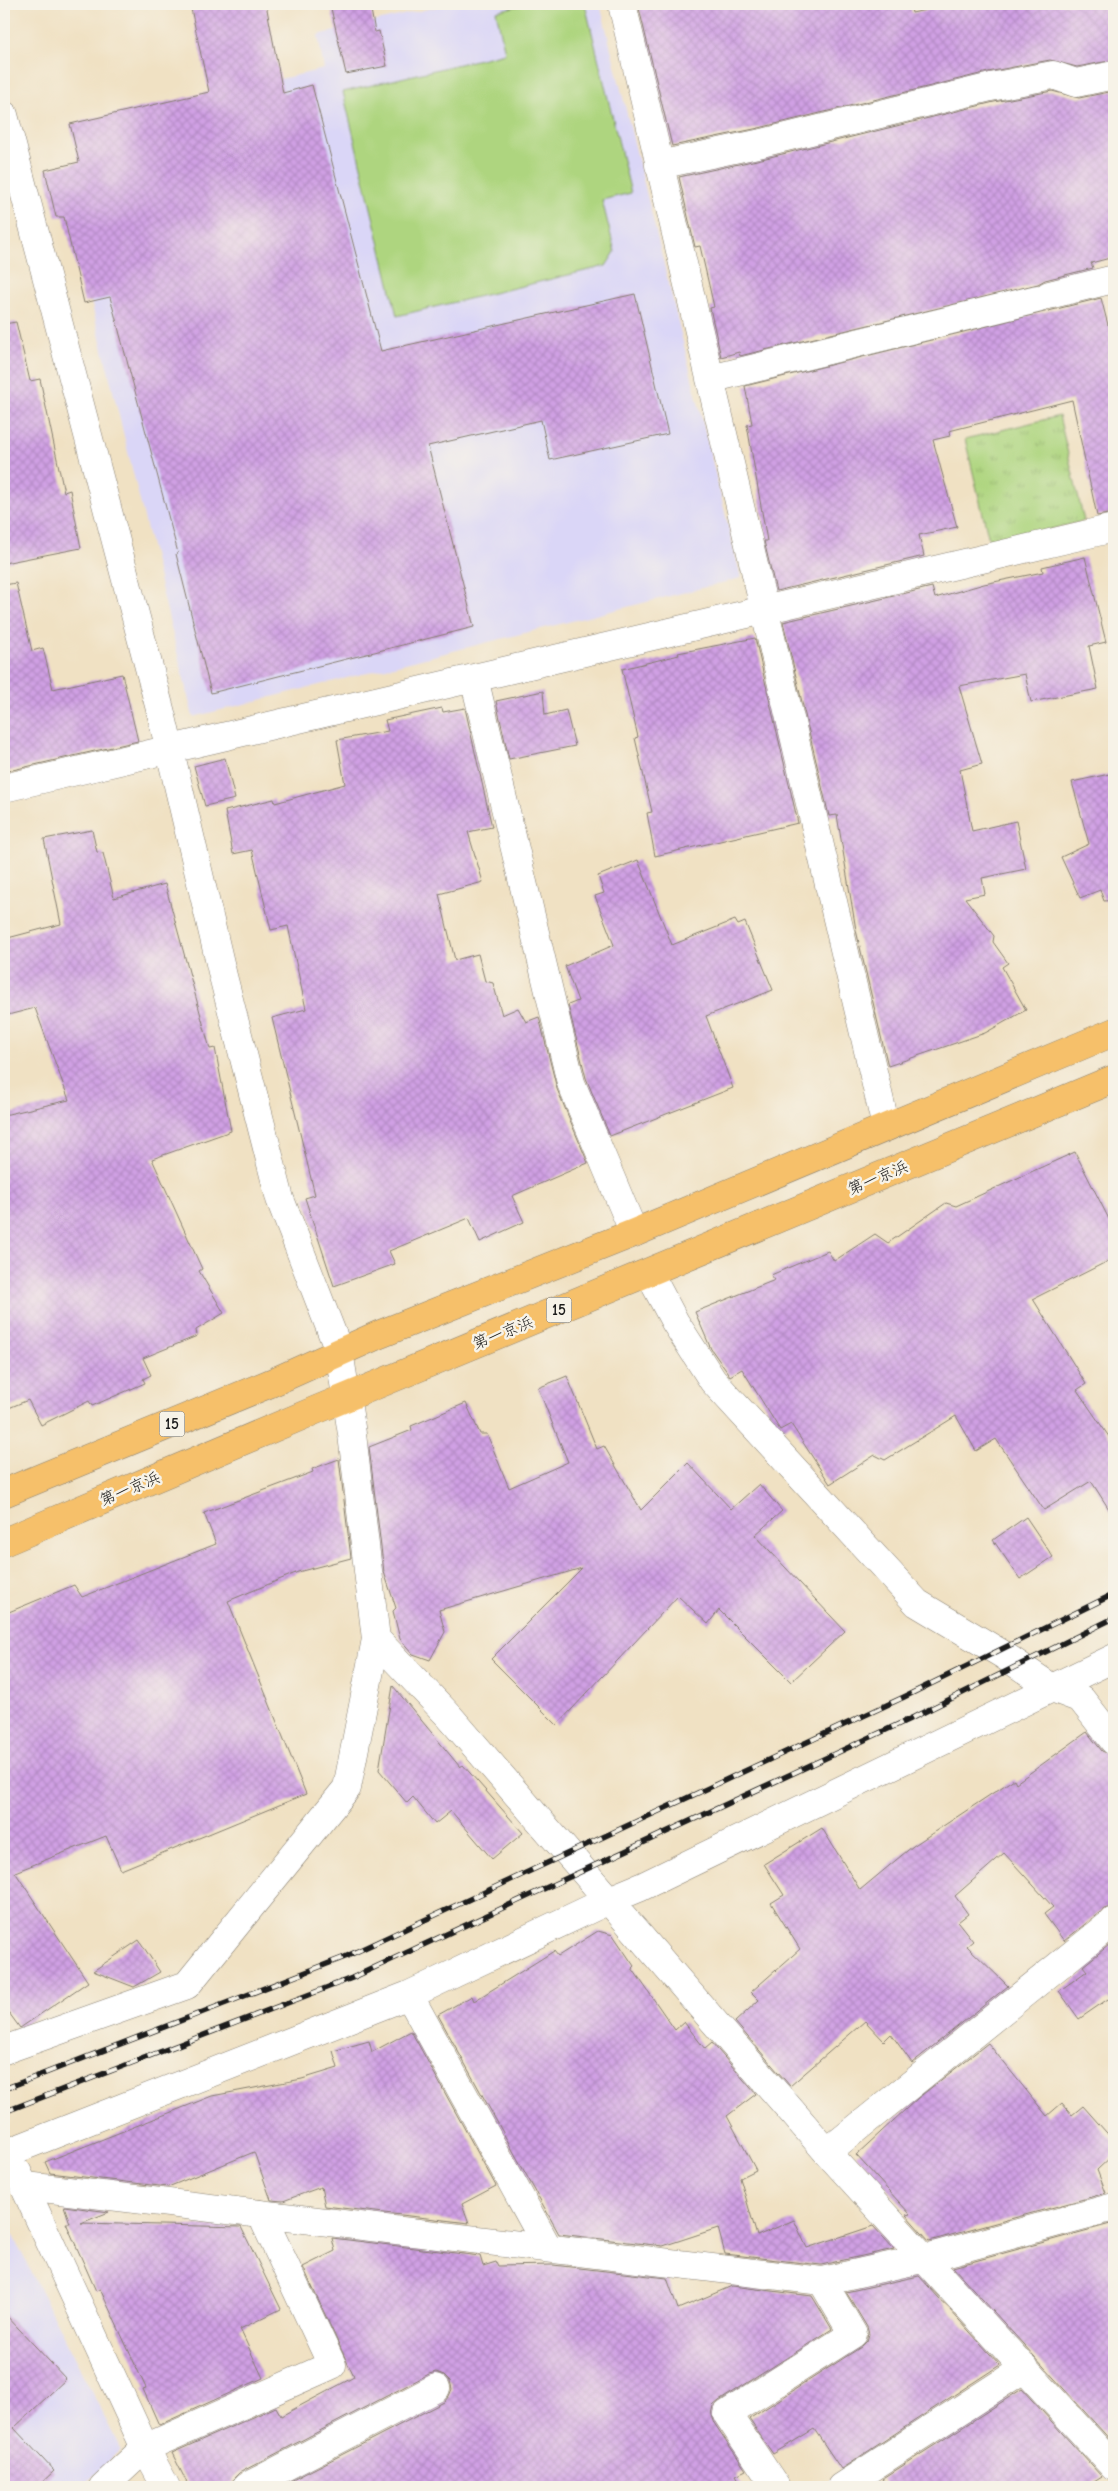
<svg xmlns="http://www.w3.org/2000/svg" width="1118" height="2491" viewBox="0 0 1118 2491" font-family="'Comic Neue','Klee One',sans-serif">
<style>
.built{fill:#dad6f7}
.green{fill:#aed57f;stroke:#65784e}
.park{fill:url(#park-tufts);stroke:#65784e}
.building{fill:url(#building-cross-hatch)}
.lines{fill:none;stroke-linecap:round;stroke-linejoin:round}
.minor-casing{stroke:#867e70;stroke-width:29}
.highway-casing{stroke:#867e70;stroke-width:29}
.minor{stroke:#fff;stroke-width:28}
.highway{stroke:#f6c06b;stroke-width:28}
.rail-casing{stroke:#1c1c1c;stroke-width:5.5}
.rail{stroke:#f7f3e8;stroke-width:4;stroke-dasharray:11;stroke-linecap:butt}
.labels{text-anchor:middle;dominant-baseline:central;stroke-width:5;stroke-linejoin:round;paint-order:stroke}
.shield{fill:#f7f3e8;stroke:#5e5c59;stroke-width:1}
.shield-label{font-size:15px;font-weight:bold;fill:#1c1c1c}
.street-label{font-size:16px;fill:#1c1c1c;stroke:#f7f3e8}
</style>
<defs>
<pattern id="park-tufts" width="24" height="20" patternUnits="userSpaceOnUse" patternTransform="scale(1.25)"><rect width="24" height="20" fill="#aed57f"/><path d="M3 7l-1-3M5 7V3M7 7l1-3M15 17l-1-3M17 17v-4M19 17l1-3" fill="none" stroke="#95b66d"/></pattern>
<pattern id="building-cross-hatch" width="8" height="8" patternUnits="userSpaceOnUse" patternTransform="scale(1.25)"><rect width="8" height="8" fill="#d0a0e4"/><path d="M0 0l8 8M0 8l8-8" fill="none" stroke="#b289c3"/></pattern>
</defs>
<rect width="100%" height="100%" fill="#f7f3e8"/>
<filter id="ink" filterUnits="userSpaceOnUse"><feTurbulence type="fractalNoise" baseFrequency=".02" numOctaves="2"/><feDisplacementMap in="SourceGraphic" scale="10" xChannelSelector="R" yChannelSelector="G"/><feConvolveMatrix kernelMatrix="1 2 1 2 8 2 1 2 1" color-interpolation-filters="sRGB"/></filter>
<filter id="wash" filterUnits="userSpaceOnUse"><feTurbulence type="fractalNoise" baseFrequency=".0096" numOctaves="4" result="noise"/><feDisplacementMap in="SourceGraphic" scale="20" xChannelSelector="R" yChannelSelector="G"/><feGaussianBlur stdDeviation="1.12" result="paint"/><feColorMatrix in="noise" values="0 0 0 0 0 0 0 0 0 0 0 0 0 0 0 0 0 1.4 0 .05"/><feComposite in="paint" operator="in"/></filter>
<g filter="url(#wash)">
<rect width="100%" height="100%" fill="#f0e1c3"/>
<path class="built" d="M449,4h151l141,574 -548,139 -104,-424 81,-189 154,-35 -6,-34z
M4,2218l117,232 -39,37h-78z"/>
<path class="green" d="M526,4h59l46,189 -29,7 13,52 -9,14 -209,50 -54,-224 162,-39 -9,-42z"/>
<path class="park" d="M1059,416l25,105 -94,23 -25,-105z"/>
<g id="blocks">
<path class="building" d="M190,4h76l17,89 29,-8 69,266 254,-57 33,140 -118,26 -9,-40 -113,26 46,181 -263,66 -35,-139 2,-1 -68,-256 -26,6 -20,-86h-8l-11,-47 34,-8 -9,-38 139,-32z
M330,4h40l5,28 4,-1 8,35 -41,8z
M638,4h272l2,9 40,-9h162v56l-37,7 -27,-7 -62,12 -229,56 -87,18z
M1052,91l27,7 35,-7v166l-23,6 2,5 -48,12 -7,4 -298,72 -1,-4 -18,5 -11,-49 4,-1 -14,-61 -5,1 -16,-70 87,-19 228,-56z
M1101,298l7,27 6,-1v189l-17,3 -25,-116 -123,31 1,5 -17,4 24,87 -38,8 5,21 -148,35 -12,-50h3l-20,-116 5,-1 -7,-38z
M16,322l14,59 10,-2 24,113 6,-2 11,58 -77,15v-239z
M1085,557l21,85 -17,4 9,43 -67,13 -6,-28 -66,12 23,78 -22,6 12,61 44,-10 10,48 -44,9 3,16 -20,4 29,38 -1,6 15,21 -6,4 24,43 -41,23 -97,33 -32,-136 -19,-115 -8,1 -46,-194 149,-35 3,11 49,-14 59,-12 -1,-5z
M16,583l16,68 11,-3 10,41 69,-15 16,67 -134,31v-187z
M755,638l43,185 -143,33 -8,-43 5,-1 -17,-74 3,-1 -16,-68 57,-14 -1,-2z
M543,691l2,24 21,-5 9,36 -66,13 -13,-58z
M442,708l1,4 22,-4 27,119 -24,5 15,50 -44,12 16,66 23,-6 7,27 8,2 9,32 16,-7 8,14 13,-5 18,72 31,74 -76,33 12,26 -44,20 -11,-24 -80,33 6,13 -61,22 -29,-88 10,-3 -43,-177 34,-9 -18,-83 -17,4 -19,-80 -19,4 -8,-43 49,-12 1,4 70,-19 -8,-44 51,-9 -3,-11z
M225,758l10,41 -30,7 -11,-40z
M1114,773v127l-10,1 -4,-11 -20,8 -19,-41 28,-13 -17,-62z
M92,830l5,22 6,1 11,45 51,-14 45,165 5,-1 16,83 -79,28 50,110 -3,2 25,42 -28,17 1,6 -54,22 8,17 -8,4 2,4 -53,23 -3,-5 -48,24 -13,-25 -24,10v-295l65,-15 -34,-92 -31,8v-77l57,-15 -17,-85z
M638,860l34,85 63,-25 3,5 7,-3 28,68 -67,26 27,72 -123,48 -24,-58 -18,-73 10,-4 -13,-35 49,-21 -19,-49 9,-3 -6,-17z
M1075,1152l39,77v29l-81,41 53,85 -9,6 37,54v73l-23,-36 -47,29 -48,-71 -20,12 -20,-35 -71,44 -10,-5 -45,29 -39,-60 -11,6 -38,-61 -12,7 -19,-27 -16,-37 80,-32 -4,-5 57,-24 6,10 41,-27 13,9 58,-40 10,3z
M567,1376l30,73 7,-3 37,64 47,-47 43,46 28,-25 23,27 -27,24 90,96 -54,51 -72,-72 -11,14 -30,-28 -121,129 -66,-66 91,-91 -143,42 6,22 -15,28 -17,-6 -13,-15 -7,-28 3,-3 -12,-36 -15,-125 43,-17 -1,-4 55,-23 14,31h7l22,54 59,-26 -30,-74z
M339,1459l12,99 -53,14 -70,29 78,193 -185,76 -15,-34 -91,36 73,110 -68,46 -16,-22v-392l70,-29 8,12 134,-53 -12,-31 109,-41 -1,-3z
M1026,1517l27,40 -33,22 -27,-39z
M393,1686l67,81 3,-2 60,68 -31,26 -41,-48 -16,13 -22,-27 -6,6 -28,-33z
M1087,1732l15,19 12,5v150l-10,3 -40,32 -20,-27 9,-7 -49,-54 -49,43 13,18 -10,8 15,19 -6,5 41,40 -96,77 -21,-29 -7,7 -19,-20 -75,65 -55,-64 24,-22 -8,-8 49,-43 -29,-46 13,-8 -20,-31 58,-36 38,62 53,-44 101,-67 2,4z
M598,1931l15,4 21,31 -2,2 43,62 9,-8 21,27 7,-6 44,51 -29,22 29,54 -16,8 17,58 37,-16 13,28 66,-22 21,23 -73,16 -96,-11 -7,-26 -55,18 -104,-12 -121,-219 34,-19 2,5 80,-50 4,5z
M139,1940l21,32 -26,15 -41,-16z
M1114,1941v65l-6,-7 -29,20 -20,-28 28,-20 -4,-5z
M411,2031l85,155 -34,18 7,19 -144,-17 -4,-19 -38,14 -12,-1 -17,-48 -86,35 -118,-14 -5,-11 167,-66 90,-17 36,-11 -5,-17 36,-10 3,11z
M988,2043l59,73 15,-13 10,12 11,-9 31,35v13l-17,16 9,23 -177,48 -23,-26 4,-1 -54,-59 62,-57z
M64,2206l45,6 -28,11 160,4 40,82 -41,20 23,49 -104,47 -16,-36 3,-1 -46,-99 -4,2 -30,-68h4z
M1114,2223v221l-161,-177z
M332,2238l148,18 3,10 13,-4 2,4 55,-1 114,13 11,31 54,-23 80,10 20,33 -113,72 -6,5 -2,8 3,9 32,47 -10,5 7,12h-464l165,-85 5,-6 3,-7 -2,-8 -6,-6 -8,-3 -7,2 -190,99 -6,6 -2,8h-42l-17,-34 104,-46 5,9 73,-39 -51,-110 32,-16z
M919,2276l81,89 -159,104 -27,-40 -41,25 -24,-35 112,-72 6,-6 2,-7 -2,-7 -21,-35z
M4,2313l62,66 -52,49 40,43 -17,16h-33z
M1022,2389l80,88 -16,10h-198l-6,-8z"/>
</g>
</g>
<g filter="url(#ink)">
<use href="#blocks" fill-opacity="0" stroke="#867e70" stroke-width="1"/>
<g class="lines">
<defs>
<path id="minor" d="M622,4l264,1123
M4,115l158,602 61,259 57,223 59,152 13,83 24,205 -29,149 -160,197 -183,65
M659,165l103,-22 229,-56 62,-12 23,8 38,-8
M1049,295l65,-16
M710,379l327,-80
M474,678l97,405 63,150
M4,788l1110,-260
M649,1273l26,49 38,59 204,222 85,51 50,34 29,11 33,42
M376,1639l73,77 378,436 287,315
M409,1995l139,253
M827,2152l287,-231
M4,2154l405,-159 198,-94 34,-14 473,-229
M18,2173l127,275 21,39
M26,2186l796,95 104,-23 188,-51
M103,2487l42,-39 187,-83 -71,-151
M246,2487l190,-99
M776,2487l-49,-73 126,-80 -31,-53
M841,2487l184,-119"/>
<path id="highway" d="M4,1493l267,-110 107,-48 256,-102 480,-201
M4,1542l312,-132 798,-331"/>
</defs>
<use href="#minor" class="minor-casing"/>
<use href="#highway" class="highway-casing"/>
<use href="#minor" class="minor"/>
<use href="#highway" class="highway"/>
<defs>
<path id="rail" d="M4,2089l341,-132 559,-260 210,-103
M4,2112l348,-134 562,-261 200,-99"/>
</defs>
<use href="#rail" class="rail-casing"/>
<use href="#rail" class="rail"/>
</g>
</g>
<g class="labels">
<g class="shield">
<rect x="546.5" y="1297.5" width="25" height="25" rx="4"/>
<rect x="159.5" y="1411.5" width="25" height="25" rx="4"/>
</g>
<g class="shield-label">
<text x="559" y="1310">15</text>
<text x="172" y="1424">15</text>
</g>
<g class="street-label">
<text transform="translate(878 1178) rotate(-23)">第一京浜</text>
<text transform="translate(503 1333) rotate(-22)">第一京浜</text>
<text transform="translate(130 1489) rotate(-23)">第一京浜</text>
</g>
</g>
<rect width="1118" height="2491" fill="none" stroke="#f7f3e8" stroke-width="20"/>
</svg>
